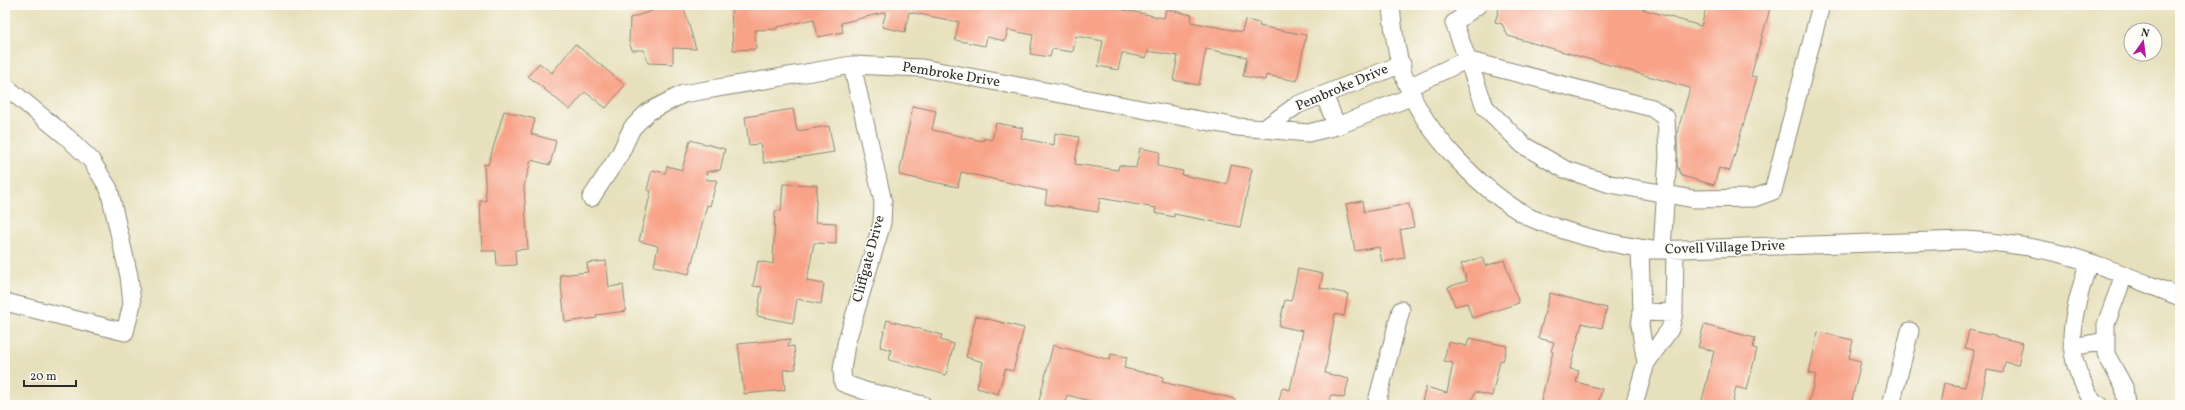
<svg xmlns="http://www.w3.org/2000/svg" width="2185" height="410" viewBox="0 0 2185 410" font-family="Vollkorn,serif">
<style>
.building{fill:#f8a388}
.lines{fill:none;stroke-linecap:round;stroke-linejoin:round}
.minor-casing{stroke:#898674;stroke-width:19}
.minor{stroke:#fff;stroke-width:17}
.labels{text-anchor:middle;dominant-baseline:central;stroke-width:3.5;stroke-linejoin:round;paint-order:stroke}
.street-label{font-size:14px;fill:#2b2b2b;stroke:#fdfcf7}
</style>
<rect width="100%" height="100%" fill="#fdfcf7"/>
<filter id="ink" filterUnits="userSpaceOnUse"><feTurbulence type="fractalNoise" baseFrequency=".025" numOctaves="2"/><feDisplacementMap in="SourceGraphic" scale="8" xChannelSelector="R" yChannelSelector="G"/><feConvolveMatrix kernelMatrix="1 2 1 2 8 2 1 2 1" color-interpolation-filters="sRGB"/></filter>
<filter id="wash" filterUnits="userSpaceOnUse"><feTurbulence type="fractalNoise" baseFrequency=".012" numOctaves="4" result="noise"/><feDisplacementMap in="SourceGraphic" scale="16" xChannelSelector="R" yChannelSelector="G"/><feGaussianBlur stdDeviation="0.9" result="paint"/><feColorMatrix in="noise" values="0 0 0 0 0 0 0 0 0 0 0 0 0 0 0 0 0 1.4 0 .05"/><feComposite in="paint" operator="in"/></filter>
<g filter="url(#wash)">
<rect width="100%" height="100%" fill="#e7e0bc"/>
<g id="blocks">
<path class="building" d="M652,5h31l13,44 -23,-1v16l-25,-1 -4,-13h-12l-3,-8 1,-24 22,-7z
M731,5h370l63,13 2,-9 26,6 -1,7 51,10 3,-12 15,3 -1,3 47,9 -9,46 -31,-6 -1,5 -22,-4 4,-19 -41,-8 -7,36 -26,-5 5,-24 -30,-5 -2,7 -24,-5 -4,17 -20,-4 5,-25 -27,-5 -3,16 -21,-3 -2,8 -20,-3 3,-19 -25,-5 -3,11 -18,-4 -2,9 -30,-6 4,-18 -50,-10 -4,20 -23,-5 4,-15 -45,11 2,9 -25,5 -4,-18 -37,8v2l-22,1 1,19 -23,1z
M1500,5h128l73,21 6,-21h64l-20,71 6,1 -27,94 -11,-3 -5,17 -32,-9 -5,-10v-33l13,-45 -182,-52 -6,-12 -7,-2z
M575,44l50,41 -19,23 -21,-16 -15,18 -42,-34 11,-13 13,10z
M913,106l23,5 -4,19 51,11 1,-3 8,2 4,-17 27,5 -2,10 33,7 1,-12 24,4 -4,27 43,6 1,-5 17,3 4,-20 20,4 -3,14 26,5 -1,4 45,9 4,-19 21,4 -12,58 -66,-13v3l-19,-4 1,-5 -56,-10 -2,14 -53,-8 2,-13 -86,-19 -3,15 -59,-12z
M793,109l4,22 32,-5 5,26 -70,11 -4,-19 -11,1 -4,-28z
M504,111l31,8 -4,15 25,7 -6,24 -19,-5 -7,27 4,62 -13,1 1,15 -19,1 -1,-15h-14l-2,-50h6l-2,-37 4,1z
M690,140l35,9 -5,21 -14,2 1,8h10l-7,26 -3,-1 -18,69 -35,-8 4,-20 -19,-5 12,-50 -4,-1 5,-20 13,3 2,-7 15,4z
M783,184l34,1 -2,37 21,1v21l-22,-1 -7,38 17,3 -3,20 -24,-5 -4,24 -36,-7 5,-29 -9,-1 5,-25 15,3 2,-53h6z
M1362,201l2,11 45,-8 5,23 -14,3 5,28 -23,4 -3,-15 -24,4 -9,-47z
M1482,257l3,9 19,-6 15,43 -47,15 -5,-15 -12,3 -7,-19 19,-6 -6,-17z
M606,261l3,26 14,-2 3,26 -30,4 1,3 -32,4 -5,-47 28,-3 -1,-9z
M1298,269l25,5 -3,14 28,6 -4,22 -9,-2 -10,59 24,6 -5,19 -13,-3 -3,10h-50l4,-17 8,2 13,-59 -24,-5 6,-26 6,1z
M1550,293l57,15 -5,20 -20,-5 -12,46 9,2 -3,11 26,7 -4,16h-58l13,-53 -2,-1 3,-9 -16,-4z
M976,316l48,12 -11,43 -8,-2 -7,25 -21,-6 6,-26 -17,-5z
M887,320l55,15 -2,5 14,4 -8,31 -57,-15 2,-10 -11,-3z
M1704,325l51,13 -2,10 4,1 -10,41 -11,-3 -4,18h-31l13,-54 -16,-4z
M1969,330l54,13 -5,22 -13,-3 -2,11 -16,-3 -7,35h-40l4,-22 21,4 9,-37 -9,-2z
M1818,332l35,8 -4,18 12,3 -10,44h-43l8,-30 -7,-2z
M1469,338l38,8 -4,15 -3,-1 -8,36 -17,-4 -3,8 2,1v4h-53l5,-18 21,6 6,-30 -9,-2 4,-19 19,4z
M790,339l-2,8 6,-1 2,23 -13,1 2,20 -41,4 -6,-50z
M1053,345l57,15 1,-6 16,3 -3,11 39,9 -1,5 73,17v6h-129l-39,-10 -2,10h-27z"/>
</g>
</g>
<g filter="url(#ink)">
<use href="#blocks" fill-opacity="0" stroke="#898674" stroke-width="1"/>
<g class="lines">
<defs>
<path id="minor" d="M1391,5c2,26 6,53 15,77 19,52 76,109 123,135 8,4 18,7 26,10 32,12 63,18 97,23l313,-10c30,2 59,5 88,12 44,10 86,29 127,45
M1478,5l-24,18 31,84 38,38 41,24 46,15 84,15 60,-1 19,-7 48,-186
M1402,64l-105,41 -33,24 44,4 29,-7 76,-30
M852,65l31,137 -1,21 -36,121 -4,26 1,13 22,8 58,14
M5,86l62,51 24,23 18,29 20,87 3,28 -7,28 -120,-30
M1409,87l57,-27 186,48 14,10 2,37 -6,95
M1324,95l13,31
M591,198l29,-44 12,-26 16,-16 35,-18 169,-29 70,3 315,59 27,2
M1640,248l2,64 -2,13 6,38 24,-34 4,-16 1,-63
M2088,263c-11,42 -27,78 -5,120 4,9 7,17 16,22
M2124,275l-18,49v30l18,33 2,18
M1642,312l32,1
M2072,347l34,-6
M1376,405l25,-95
M1634,405l12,-42
M1891,405l19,-74"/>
</defs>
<use href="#minor" class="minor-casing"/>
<use href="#minor" class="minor"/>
</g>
</g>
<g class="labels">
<g class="street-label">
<text transform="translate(951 75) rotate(9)">Pembroke Drive</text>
<text transform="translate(1342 88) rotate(-23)">Pembroke Drive</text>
<text transform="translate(1725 248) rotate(-2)">Covell Village Drive</text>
<text transform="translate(869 259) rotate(-75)">Cliffgate Drive</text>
</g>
</g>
<rect width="2185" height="410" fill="none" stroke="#fdfcf7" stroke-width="20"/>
<g transform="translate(2143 42) rotate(14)"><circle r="19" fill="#fdfcf7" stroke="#a9a8a5"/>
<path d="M0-3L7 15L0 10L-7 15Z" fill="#b5179e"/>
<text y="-6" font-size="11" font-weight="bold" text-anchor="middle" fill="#2b2b2b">N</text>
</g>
<path d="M24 380v6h52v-6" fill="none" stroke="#2b2b2b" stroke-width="2"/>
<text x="30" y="380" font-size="12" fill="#2b2b2b" stroke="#fdfcf7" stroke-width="3" paint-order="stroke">20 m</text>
</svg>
